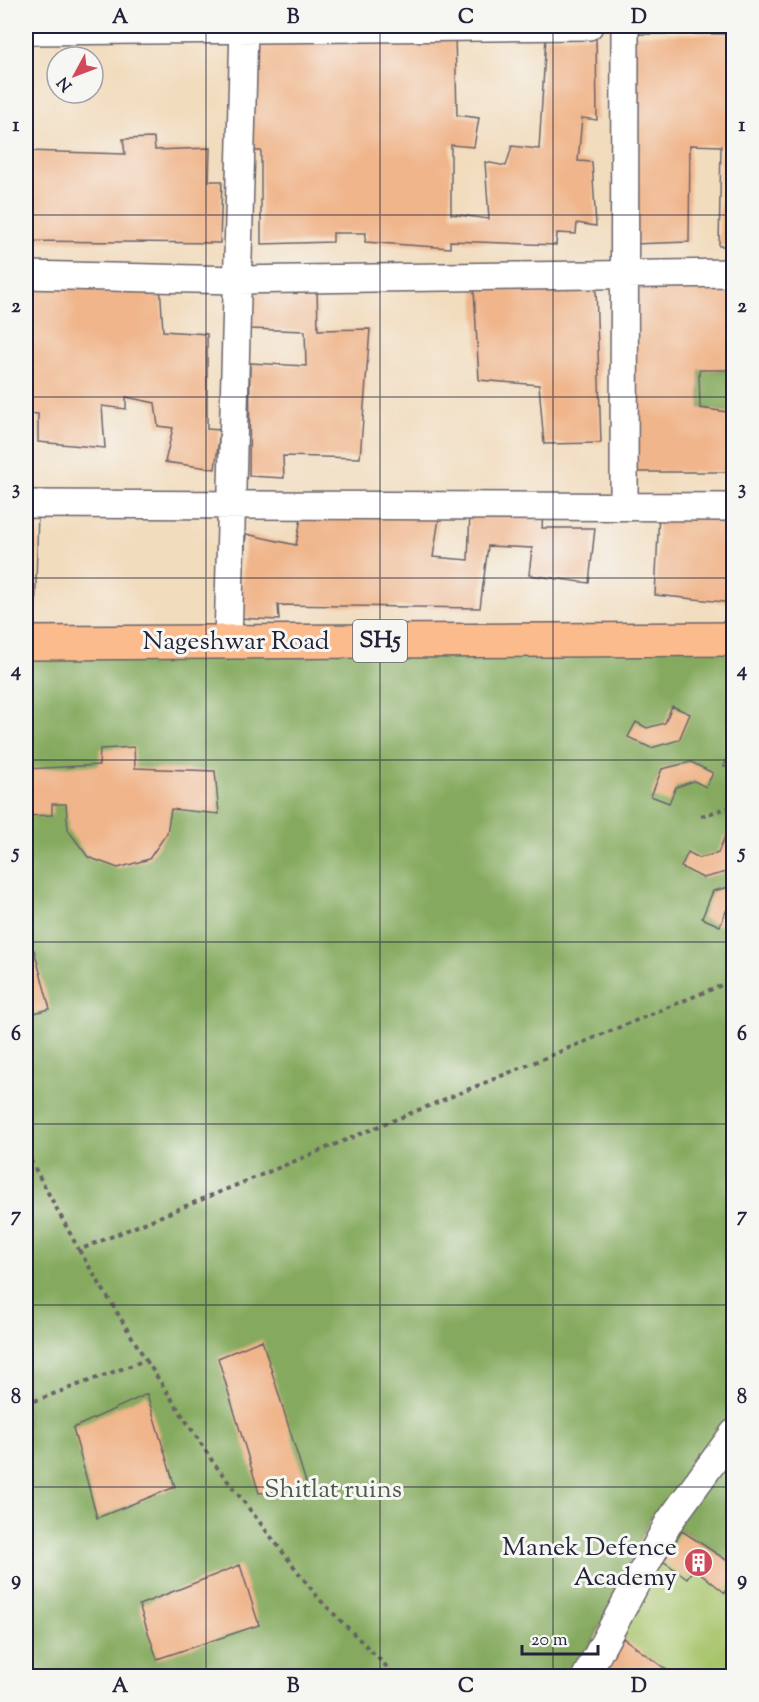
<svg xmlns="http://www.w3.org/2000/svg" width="759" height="1702" font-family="'Sorts Mill Goudy',serif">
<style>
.green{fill:#a7c46b;stroke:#647353;stroke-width:1.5}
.forest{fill:#85aa5f;stroke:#54664d;stroke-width:1.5}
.building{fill:#f0b58b}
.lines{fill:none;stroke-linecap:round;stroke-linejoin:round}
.minor-casing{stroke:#6b6369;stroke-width:30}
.major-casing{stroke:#6b6369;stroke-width:36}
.path{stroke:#6b6369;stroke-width:4;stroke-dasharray:4.5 4.5;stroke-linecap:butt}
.minor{stroke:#fff;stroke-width:27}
.major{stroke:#fbbb8d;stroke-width:33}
.grid{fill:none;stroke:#22223b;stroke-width:1.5;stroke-opacity:0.55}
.labels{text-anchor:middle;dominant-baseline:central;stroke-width:6;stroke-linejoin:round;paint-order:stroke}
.shield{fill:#f6f6f2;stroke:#626272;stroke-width:1.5}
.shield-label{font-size:24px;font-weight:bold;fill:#22223b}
.street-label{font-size:26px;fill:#22223b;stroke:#f6f6f2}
.park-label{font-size:26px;fill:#515b4c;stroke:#f6f6f2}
.poi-label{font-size:26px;fill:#22223b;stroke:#f6f6f2;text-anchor:end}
.neatline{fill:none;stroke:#22223b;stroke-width:2}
.grid-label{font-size:20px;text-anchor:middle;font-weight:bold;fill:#22223b}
</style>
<rect width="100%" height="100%" fill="#f6f6f2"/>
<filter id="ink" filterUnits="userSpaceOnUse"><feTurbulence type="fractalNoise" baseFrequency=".0167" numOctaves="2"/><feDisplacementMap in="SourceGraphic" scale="12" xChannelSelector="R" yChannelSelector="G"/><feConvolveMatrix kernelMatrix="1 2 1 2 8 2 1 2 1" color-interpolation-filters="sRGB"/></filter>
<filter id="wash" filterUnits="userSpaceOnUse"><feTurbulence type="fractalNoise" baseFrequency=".008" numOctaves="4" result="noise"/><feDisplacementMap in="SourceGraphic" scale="24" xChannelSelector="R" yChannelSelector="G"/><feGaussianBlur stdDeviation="1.35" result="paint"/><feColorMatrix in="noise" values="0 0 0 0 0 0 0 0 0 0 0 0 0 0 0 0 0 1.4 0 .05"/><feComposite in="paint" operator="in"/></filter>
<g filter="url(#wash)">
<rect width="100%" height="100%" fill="#f2dcbe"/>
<!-- green -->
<path class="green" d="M733,1434v242h-147z"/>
<!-- forest -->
<path class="forest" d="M699,370h34v43l-33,-5z
M733,639v926l-64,-43 37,-51 -56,48 -73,157h-551v-1033z"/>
<g id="blocks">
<!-- building -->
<path class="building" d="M455,34l2,81 22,3 -5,29 -23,-2v69l38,5 -4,-57 21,4 6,-20 27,3 7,-112 50,-1 1,84 -15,-2 -4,43 14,1 4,64 -19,-3 -1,11 -19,-1 -1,12 -106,-4v7l-85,-6 1,-9h-33v9l-72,2v-93h-12l3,-113z
M630,34h104v212h-15l2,-100 -31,-1 -1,97 -57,2z
M154,138l1,12 55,-2 -1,33h13l-2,62 -194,-2v-90l99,3 -2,-15z
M734,277v93h-35l1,38 34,5v59h-103l2,-189z
M160,283l3,48 44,3v95l13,1 -5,39 -50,-7 8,-34 -15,-2 -3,-23 -29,-6v12l-24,-3 3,42 -67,-6v-28l-12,-1v-125z
M317,288l1,42 52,-1 -10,129 -77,-2 1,22 -35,-2 1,-113 56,3 -1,-35 -56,-2 -2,-40z
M596,288l5,155 -57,1 -5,-59 -60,-5 -5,-91z
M38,510l-3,111 -9,-1v-109z
M543,511l-1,17h53l-6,55 -60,-8 3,-27 -44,-2 -8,62 -202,-3 1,15 -40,-2 7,-84 50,11 6,-32 138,-1 -7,45 35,3 2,-48z
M659,512l75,6v85l-79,-8z
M672,706l18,8 -11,26 -28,8 -23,-11 8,-15 11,6 18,-5z
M733,745h1v25l-10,-4z
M134,747l1,21 80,3 4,43 -48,-5 -4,24 -18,26 -31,9 -30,-11 -20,-27 -2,-26h-14v11l-26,1v-47l73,-4 1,-16z
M691,762l22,11 -7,14 -12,-6 -18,6 -7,16 -18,-7 11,-27z
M725,836l9,5 -3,30 -28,7 -22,-11 7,-15 11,6 19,-5z
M734,886v21l-7,2 -7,17 -18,-8 11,-27z
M34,950l16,59 -24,6v-61z
M262,1340l46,149 -49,4 -41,-135z
M147,1394l28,93 -78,31 -24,-90z
M682,1531l52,34v13l-9,15 -31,-25 -7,10 -24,-17z
M240,1565l19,60 -102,34 -18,-54z
M623,1638l52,38h-57l-13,-9z"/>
</g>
</g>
<g filter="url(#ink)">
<use href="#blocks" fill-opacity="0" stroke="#6b6369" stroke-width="1.5"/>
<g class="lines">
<defs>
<path id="minor" d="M26,31l563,-5
M26,275l211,5 497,-7
M26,504l708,3
M624,506l1,-480
M228,642l16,-616
M586,1676l83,-154 65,-89"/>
<path id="major" d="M26,643l708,-4"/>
</defs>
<!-- minor casing -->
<use href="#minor" class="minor-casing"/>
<!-- major casing -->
<use href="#major" class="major-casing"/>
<!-- path -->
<path class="path" d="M701,816l33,-10
M26,1152l53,98 655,-270
M146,1360l67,102 106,137 77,77
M26,1404l120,-44 -67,-110"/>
<!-- minor -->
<use href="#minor" class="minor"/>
<!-- major -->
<use href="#major" class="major"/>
</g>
</g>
<!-- grid -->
<path class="grid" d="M206,26v1650M380,26v1650M553,26v1650M26,215h708M26,397h708M26,578h708M26,760h708M26,942h708M26,1124h708M26,1305h708M26,1487h708"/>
<!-- icons -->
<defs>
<symbol id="building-disc" viewBox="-11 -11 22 22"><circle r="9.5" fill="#d1495b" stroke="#f6f6f2"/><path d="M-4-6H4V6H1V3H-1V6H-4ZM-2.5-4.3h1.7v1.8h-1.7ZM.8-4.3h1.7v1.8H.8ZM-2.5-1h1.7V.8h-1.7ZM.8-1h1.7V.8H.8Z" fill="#fff"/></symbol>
</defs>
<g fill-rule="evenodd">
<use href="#building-disc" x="682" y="1546" width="33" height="33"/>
</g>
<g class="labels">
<!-- shield labels -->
<rect class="shield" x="353" y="620" width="54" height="42" rx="4.5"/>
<g class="shield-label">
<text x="380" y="641">SH5</text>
</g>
<!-- street labels -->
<g class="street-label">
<text x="236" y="642">Nageshwar Road</text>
</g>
<!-- park labels -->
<g class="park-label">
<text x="333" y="1490">Shitlat ruins</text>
</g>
<!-- poi labels -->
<g class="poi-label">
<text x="677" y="1548">Manek Defence<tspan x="677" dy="30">Academy</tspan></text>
</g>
</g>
<!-- margin -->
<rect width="759" height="1702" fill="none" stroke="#f6f6f2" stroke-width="66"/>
<!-- north arrow -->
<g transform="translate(75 75) rotate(229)"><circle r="28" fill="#f6f6f2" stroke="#a1a1a9" stroke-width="1.5"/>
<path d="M0-4.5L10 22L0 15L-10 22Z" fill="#d1495b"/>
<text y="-9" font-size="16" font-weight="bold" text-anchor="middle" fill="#22223b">N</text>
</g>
<!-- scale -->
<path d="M522 1645v9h76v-9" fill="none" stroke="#22223b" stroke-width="3"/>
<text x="531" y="1645" font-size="18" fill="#22223b" stroke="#f6f6f2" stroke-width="4.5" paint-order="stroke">20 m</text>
<rect x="33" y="33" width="693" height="1636" class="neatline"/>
<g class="grid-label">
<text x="120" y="23">A</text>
<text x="293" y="23">B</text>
<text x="466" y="23">C</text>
<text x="639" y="23">D</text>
<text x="16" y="131">1</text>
<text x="742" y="131">1</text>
<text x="16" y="312">2</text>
<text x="742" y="312">2</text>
<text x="16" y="494">3</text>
<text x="742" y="494">3</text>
<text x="16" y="676">4</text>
<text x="742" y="676">4</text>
<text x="16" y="858">5</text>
<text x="742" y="858">5</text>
<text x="16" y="1040">6</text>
<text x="742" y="1040">6</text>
<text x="16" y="1221">7</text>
<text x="742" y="1221">7</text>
<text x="16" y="1403">8</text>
<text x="742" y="1403">8</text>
<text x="16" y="1585">9</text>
<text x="742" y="1585">9</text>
<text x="120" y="1692">A</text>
<text x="293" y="1692">B</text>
<text x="466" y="1692">C</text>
<text x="639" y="1692">D</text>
</g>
</svg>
